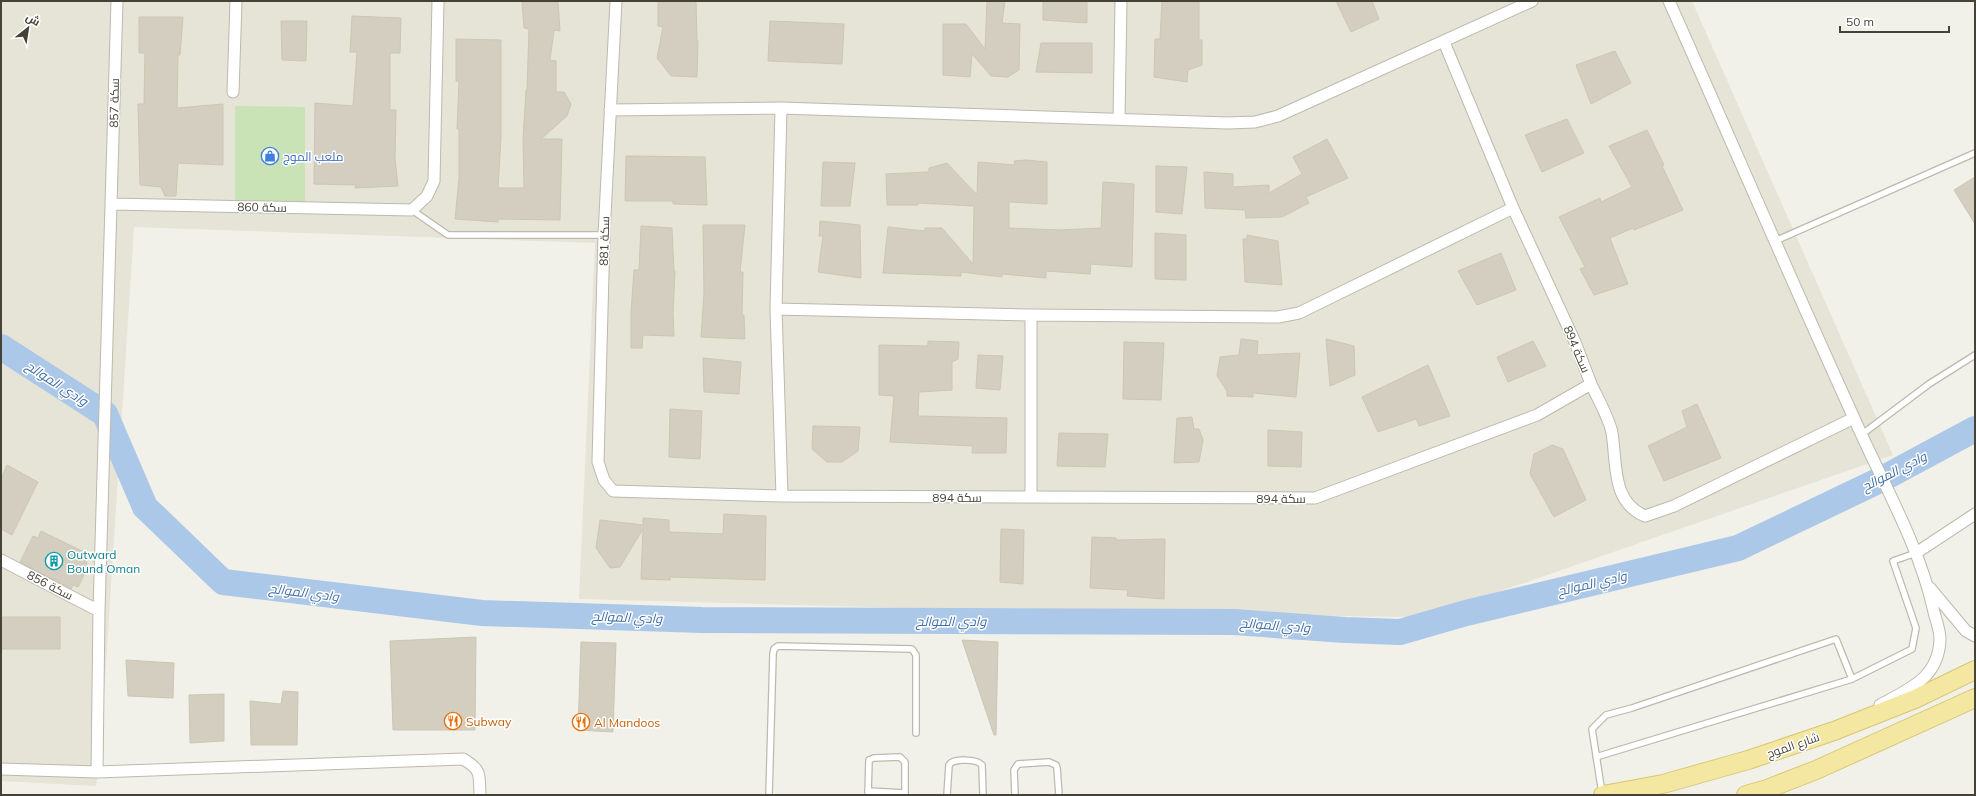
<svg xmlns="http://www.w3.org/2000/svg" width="1976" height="796" font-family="Mulish,Cairo,sans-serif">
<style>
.residential{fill:#e6e3d7}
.green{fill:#c9e2b6}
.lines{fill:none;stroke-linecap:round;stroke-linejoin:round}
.river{stroke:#acc8e8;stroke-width:26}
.building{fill:#d3cebf;stroke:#cdc6b3}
.lane-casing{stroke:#bdb9ac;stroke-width:8}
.street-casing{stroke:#bdb9ac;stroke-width:13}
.primary-casing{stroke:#d7c673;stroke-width:20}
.lane{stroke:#fff;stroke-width:5.5}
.street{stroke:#fff;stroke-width:11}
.primary{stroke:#f3e7a1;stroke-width:18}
.labels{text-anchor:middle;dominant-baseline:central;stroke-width:3;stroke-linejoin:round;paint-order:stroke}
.street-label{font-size:12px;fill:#454238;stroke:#fff}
.shop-label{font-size:12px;fill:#366cbe;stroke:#fff;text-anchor:start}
.culture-label{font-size:12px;fill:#0d838f;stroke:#fff;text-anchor:start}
.food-label{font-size:12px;fill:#c56008;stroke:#fff;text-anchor:start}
.water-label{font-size:13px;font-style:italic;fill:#3d6ca6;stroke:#fff}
</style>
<rect width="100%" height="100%" fill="#f2f1e9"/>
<!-- residential -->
<path class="residential" d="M1,1h1691l201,454 -398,138 -86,24 -395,-6 -435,-12 16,-356 -461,-16 -33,515 -5,44 -95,-5z"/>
<!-- green -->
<path class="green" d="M235,106l70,1v103h-70z"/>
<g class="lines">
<!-- river -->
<path class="river" d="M1,347l104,67 40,93 78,75 259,31 220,7 532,2 111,8 55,2 66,-19 272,-65 144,-69 93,-50"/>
</g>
<!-- building -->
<path class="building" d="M658,1h38l1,40h1l-1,36 -26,-1 -14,-18 6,-31 -5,-1z
M987,1h18l-3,22 18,1 -1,46 -11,7 -17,-1 -19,-22 -2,23 -27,-2v-51h23l19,25z
M1043,1h44v22l-44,-3z
M1162,1l37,1v38h3v25l-14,5 -1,12 -33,-5 1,-38h5z
M1336,1h36l7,18 -28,13z
M522,2h36l2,29 -6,-1 -4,30 6,1v31h8l7,12 -4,12 -26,23h21l-2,81 -62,-1v3l-43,-3 4,-40v-50h-2l2,-48h-3v-42l45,1v97l-3,51h26l-1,-49 3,-49h1l2,-61 -5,-1z
M352,16l49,2 -1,35h-10v57h6l-1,48 3,28 -43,2 1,-3 -42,-1 1,-81 38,3 4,-54h-7z
M139,17h44l-3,38h-2l-1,53 46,-4v61l-45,-2 -2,33h-11l-4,-9 -21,-2 -2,-81h6l1,-51h-6z
M281,21h26l-1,40 -24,-1z
M770,21l74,3 -2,40 -74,-3z
M1041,43h51v30l-56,-1z
M1615,51l16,32 -40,21 -15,-39z
M1567,119l17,34 -42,19 -17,-37z
M1647,130l17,35 -2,1 21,44 -49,20 -1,-2 -23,10 18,46 -34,11 -14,-26 5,-2 -26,-50 41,-19 1,4 31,-15 -23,-41z
M1327,139l21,39 -42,19 3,6 -27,14 -36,1 -1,-8 -40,-2 -1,-36 29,2v13l36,-2v8l33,-19 -9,-17z
M626,156l79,1 2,48 -34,-1v-3h-48z
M1026,160l21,2v42l-38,-2v26l51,2 41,-2 2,-46 31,2 -2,83 -41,-3 -1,10 -44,-3v7l-44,-4v3l-41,-5v4l-78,-3 5,-46 37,4v-3h17l31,36 1,-58 -56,-3v2h-31l-1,-31 43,-2v-4l18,-5 30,32 1,-33 37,3 -1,-4z
M823,162l32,1 -5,43h-29z
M1156,166l31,1 -5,47 -26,-2z
M1975,177v47l-21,-34z
M820,221l40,4 1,53 -43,-6 5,-36h-4z
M703,225h42l-5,47h3l-1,43h2l1,24 -44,-2 3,-44z
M641,226l31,2 2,43h1l-2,42 1,23 -31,-1 -1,13h-11v-35l3,-43h5z
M1155,233l31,2v45l-31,-1z
M1247,235l31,6 4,44 -37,-3 -2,-43h4z
M1501,253l15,37 -39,15 -19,-34z
M1241,339l17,2 -1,14 43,-2 -4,44 -43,-4v4l-26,-1v-5l-10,-15 3,-19 19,-2z
M1326,339l28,7 1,29 -25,11z
M928,341l31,1 -1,17 -6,3v28l-33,2 -1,24 89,2 -1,35h-34l1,-7 -83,-4 4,-46 -15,-1v-50l49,1z
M1533,341l13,25 -38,16 -11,-25z
M1124,342l40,1 -3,57 -38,-1z
M978,355l25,1 -3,34 -24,-2z
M703,358l38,4 -2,32 -35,-2z
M1428,365l22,51 -31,10 -3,-7 -38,13 -16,-35z
M1697,404l24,54 -57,23 -16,-35 39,-19 -5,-16z
M670,409l32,2 -2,48 -31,-2z
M1192,417l2,12h5l4,11 -4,22 -25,1 3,-45z
M813,426l47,1 -2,24 -16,11h-15l-15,-13z
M1268,430l34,2 -1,35 -33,-1z
M1059,433l49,1 -3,33 -48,-1z
M1552,445l11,4 23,51 -32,17 -24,-43 4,-20z
M7,465l31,17 -26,53 -11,-6v-50z
M724,514l42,2 -1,64 -95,-3v3l-29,-1 2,-50 -23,38 -10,1 -14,-20 4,-28 43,5v-7l26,2v12l54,2z
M1001,529l23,1 -1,54 -23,-2z
M41,531l45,22 -2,6 3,4 -3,7 2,1 -8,16 -5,-2 -2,4 -51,-27 13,-26 5,2z
M1092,537l24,1v2l49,-1 -1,60 -37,-3 1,-6 -38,-2z
M1,617h59v32h-59z
M476,637l-1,93h-82l-3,-89z
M962,640l36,2 -2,93h-2z
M581,642l35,1 -3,89 -35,-2z
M126,660l48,3 -1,35 -45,-2z
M283,691l15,1 -1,53h-46l-1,-44 31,3z
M224,694v47l-34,2 -1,-48z"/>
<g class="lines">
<defs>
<path id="lane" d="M412,210l36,25h156
M1775,241l200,-88
M1861,435l68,-51 46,-29
M1596,757l256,-78 60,-30 4,-21 -23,-67 23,-8
M868,791l37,2
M1602,793l-10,-64 14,-14 26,-7 204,-69 16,40
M769,795l4,-141 1,-5 4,-3 134,3 4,6v78
M868,795l1,-35 5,-2 26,-1 5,5v33
M947,795l2,-30c4,-7 28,-6 33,0l1,30
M1015,795l-1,-25 4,-6 31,-2 7,3 1,3 2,27"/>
<path id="street" d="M616,1l-12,234 -6,227 6,18 9,11 169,5 533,2 222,-83 54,-31 -16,-42 -62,-134 -69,-166
M1669,1c62,139 122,279 185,417 27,62 64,124 79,190 2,10 7,21 7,31 -1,39 -31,50 -60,66
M233,92l3,-91
M781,108l-5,201 6,187
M610,110l171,-2 447,15 27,-1 23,-6 254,-115
M1119,119l2,-118
M112,204l300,6 15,-14 7,-15 4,-180
M776,309l255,6 247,2 21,-4 214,-105
M1591,384c6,13 19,36 21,49 5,30 -1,69 33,83l29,-10 180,-88
M1031,497v-182
M1916,553l59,-39
M1,560l98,51
M1930,588l36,43 9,5
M1,769l96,3 366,-13c19,11 16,15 17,36
M97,772l2,-161 18,-610"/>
<path id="primary" d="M1603,795l60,-11 85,-24 86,-29 81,-32 60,-29
M1746,795l21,-6 49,-19 159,-72"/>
</defs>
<!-- lane casing -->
<use href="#lane" class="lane-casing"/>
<!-- street casing -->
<use href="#street" class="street-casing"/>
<!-- primary casing -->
<use href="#primary" class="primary-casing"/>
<!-- lane -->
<use href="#lane" class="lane"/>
<!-- street -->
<use href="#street" class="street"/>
<!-- primary -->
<use href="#primary" class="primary"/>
</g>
<!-- icons -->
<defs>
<symbol id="shop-ring" viewBox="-11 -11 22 22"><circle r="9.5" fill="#fff" stroke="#3f7fe0" stroke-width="1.5"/><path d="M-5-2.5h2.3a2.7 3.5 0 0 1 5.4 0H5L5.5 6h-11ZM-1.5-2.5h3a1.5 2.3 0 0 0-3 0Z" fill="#3f7fe0"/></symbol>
<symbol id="building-ring" viewBox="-11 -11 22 22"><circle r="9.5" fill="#fff" stroke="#0f9aa8" stroke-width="1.5"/><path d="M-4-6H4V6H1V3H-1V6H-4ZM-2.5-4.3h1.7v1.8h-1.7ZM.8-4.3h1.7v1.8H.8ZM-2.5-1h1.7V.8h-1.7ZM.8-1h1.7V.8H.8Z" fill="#0f9aa8"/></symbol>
<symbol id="restaurant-ring" viewBox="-11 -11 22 22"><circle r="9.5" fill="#fff" stroke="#e8710a" stroke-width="1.5"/><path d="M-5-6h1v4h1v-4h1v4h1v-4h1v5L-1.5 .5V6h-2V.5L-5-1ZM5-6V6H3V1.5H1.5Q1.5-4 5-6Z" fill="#e8710a"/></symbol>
</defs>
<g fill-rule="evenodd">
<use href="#shop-ring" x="260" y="146" width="20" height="20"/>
<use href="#building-ring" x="44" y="551" width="20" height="20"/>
<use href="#restaurant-ring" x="443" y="711" width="20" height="20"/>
<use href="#restaurant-ring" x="571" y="712" width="20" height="20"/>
</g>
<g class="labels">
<!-- street labels -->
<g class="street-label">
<text transform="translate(114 103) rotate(-89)">سكة 857</text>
<text transform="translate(262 207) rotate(1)">سكة 860</text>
<text transform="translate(604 241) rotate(-88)">سكة 881</text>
<text transform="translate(1577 349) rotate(67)">سكة 894</text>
<text x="957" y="497">سكة 894</text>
<text x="1281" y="498">سكة 894</text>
<text transform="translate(50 585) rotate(27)">سكة 856</text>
<text transform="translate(1793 745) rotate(-19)">شارع الموج</text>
</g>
<!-- shop labels -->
<g class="shop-label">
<text x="283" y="156">ملعب الموج</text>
</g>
<!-- culture labels -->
<g class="culture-label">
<text x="67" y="554">Outward<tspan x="67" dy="14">Bound Oman</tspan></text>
</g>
<!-- food labels -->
<g class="food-label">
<text x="466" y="721">Subway</text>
<text x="594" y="722">Al Mandoos</text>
</g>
<!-- water labels -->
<g class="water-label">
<text transform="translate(57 383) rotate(33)">وادي الموالح</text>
<text transform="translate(1894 471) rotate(-27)">وادي الموالح</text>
<text transform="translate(1592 583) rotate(-13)">وادي الموالح</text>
<text transform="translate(304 592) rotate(7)">وادي الموالح</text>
<text transform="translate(627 617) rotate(2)">وادي الموالح</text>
<text x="951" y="621">وادي الموالح</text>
<text transform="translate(1275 625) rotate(4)">وادي الموالح</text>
</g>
</g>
<!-- border -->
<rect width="1976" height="796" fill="none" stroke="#454238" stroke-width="4"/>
<!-- north arrow -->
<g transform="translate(28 28) rotate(30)" stroke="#ffffff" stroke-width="3" paint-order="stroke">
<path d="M0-3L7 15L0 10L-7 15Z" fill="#454238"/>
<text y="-6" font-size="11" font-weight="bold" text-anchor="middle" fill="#454238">ش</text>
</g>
<!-- scale -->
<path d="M1840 26v6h109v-6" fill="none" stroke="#454238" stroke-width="2"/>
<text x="1846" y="26" font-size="12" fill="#454238" stroke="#ffffff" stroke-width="3" paint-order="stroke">50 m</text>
</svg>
